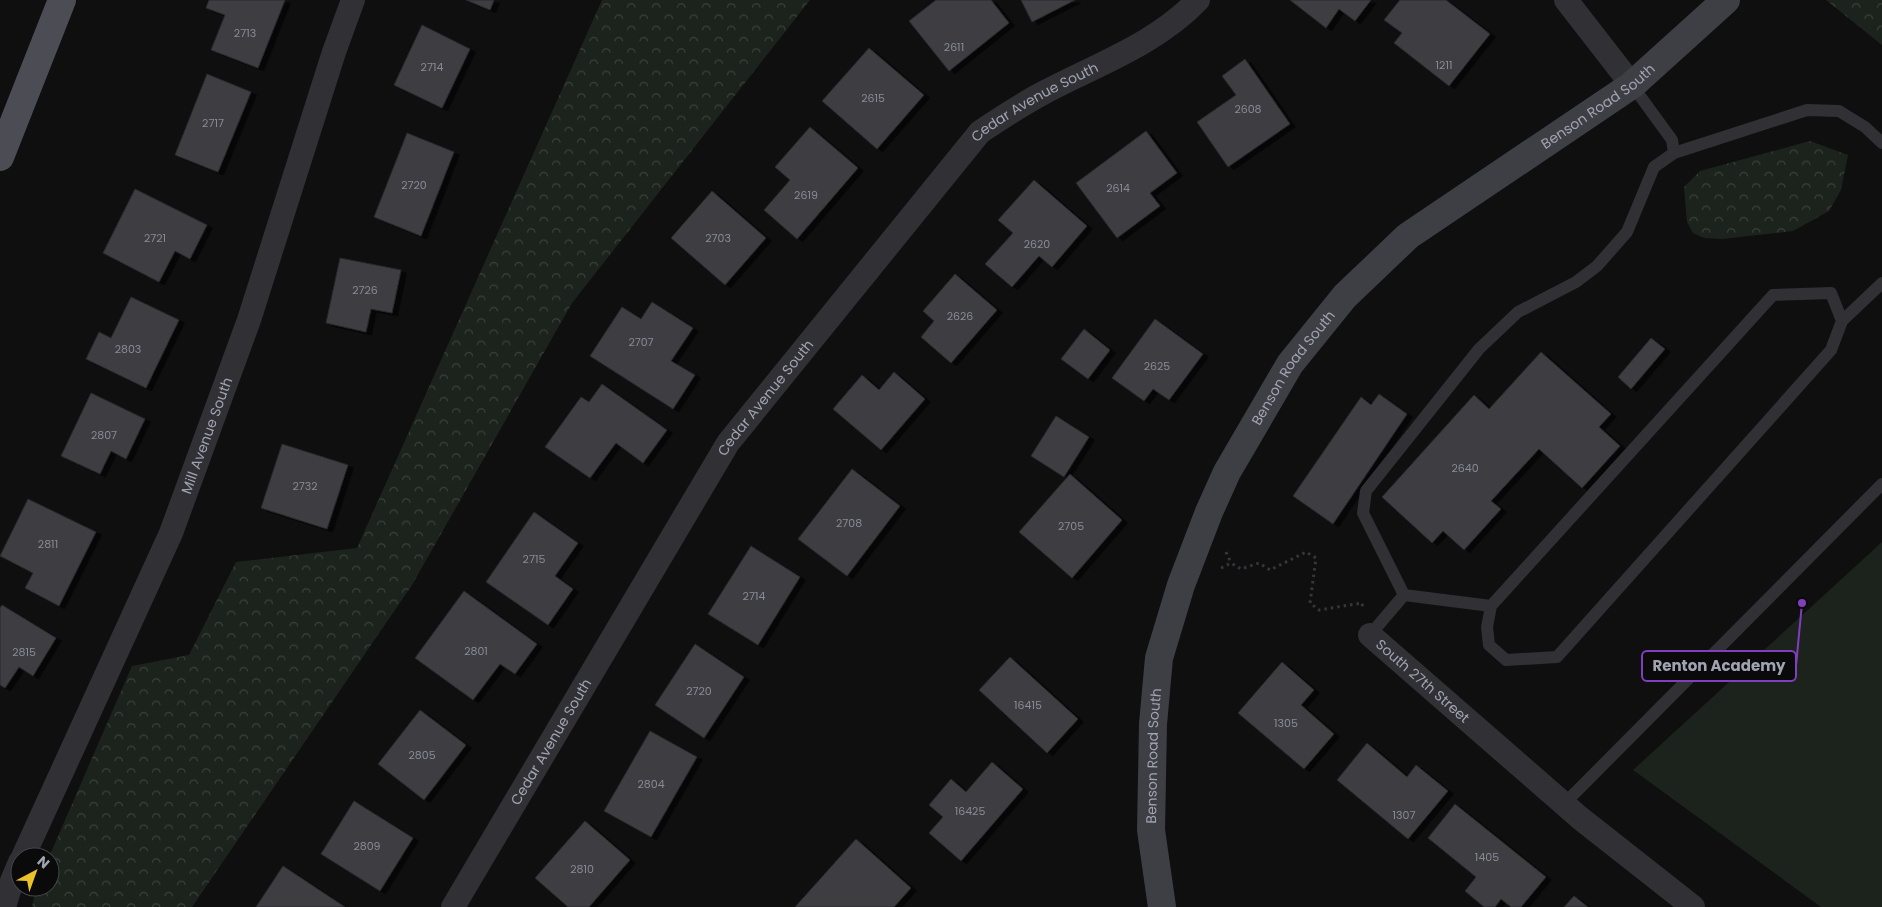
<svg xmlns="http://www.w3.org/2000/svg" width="1882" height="907" font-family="Poppins,sans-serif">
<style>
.grass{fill:#1c231d}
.forest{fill:url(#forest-crowns)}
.building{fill:#3e3e43;stroke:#29292c;filter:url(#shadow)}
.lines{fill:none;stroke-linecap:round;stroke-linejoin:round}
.path{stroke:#36373c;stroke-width:3;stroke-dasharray:2.5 4;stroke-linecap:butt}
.lane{stroke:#303035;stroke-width:12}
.street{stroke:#303035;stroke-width:24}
.secondary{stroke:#3e3f45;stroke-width:28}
.primary{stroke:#4c4d54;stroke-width:28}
.labels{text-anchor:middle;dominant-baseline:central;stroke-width:4;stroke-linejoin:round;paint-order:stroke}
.number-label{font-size:11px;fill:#888a96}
.street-label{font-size:14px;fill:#a0a3b1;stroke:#0a0a0b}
.leader{fill:none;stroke:#813ebd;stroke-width:2}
.callout-dot{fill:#813ebd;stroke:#0a0a0b;stroke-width:2}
.callout{fill:#0a0a0b;stroke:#813ebd;stroke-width:2}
.callout-label{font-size:15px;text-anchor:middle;font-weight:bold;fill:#a0a3b1}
</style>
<defs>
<pattern id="forest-crowns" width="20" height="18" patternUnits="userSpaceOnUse" patternTransform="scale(1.25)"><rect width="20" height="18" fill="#1c231d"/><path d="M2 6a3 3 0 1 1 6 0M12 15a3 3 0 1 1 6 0" fill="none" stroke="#3a403b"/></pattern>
<filter id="shadow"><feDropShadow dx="5.5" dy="3" stdDeviation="0" flood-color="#0009"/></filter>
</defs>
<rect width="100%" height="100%" fill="#0f0f10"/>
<!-- grass -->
<path class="grass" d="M1882,542v365h-61l-188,-137z"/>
<!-- forest -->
<path class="forest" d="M602,0h208l-238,303 -160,282 -220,322h-160l4,-20h14l-1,-30 83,-191 57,-11 47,-93 121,-14z
M1826,0h56v45z
M1810,141l38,14 -7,35 -12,21 -36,20 -71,8 -18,-1 -11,-5 -6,-11 -3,-35 16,-16z"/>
<!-- building -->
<path class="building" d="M209,0h76l-27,68 -47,-18 14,-35 -19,-7z
M466,0h28l-4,10z
M936,0h55l18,23 -60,48 -40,-50z
M1021,0h54l-43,22z
M1290,0h81l-16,21 -16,-12 -13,19z
M1400,0h46l44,34 -41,52 -55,-43 8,-10 -18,-13z
M422,25l48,24 -28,59 -48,-23z
M869,48l55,47 -47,54 -55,-48z
M1245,59l45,65 -62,43 -31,-45 39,-27 -14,-19z
M207,74l44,18 -33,80 -43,-17z
M810,127l48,41 -61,71 -33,-29 26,-30 -15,-13z
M1146,131l31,42 -27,20 10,13 -43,32 -41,-55z
M407,133l47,19 -33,84 -47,-19z
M1034,180l53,46 -35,41 -13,-11 -27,31 -27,-23 28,-31 -15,-13z
M135,189l72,36 -17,34 -15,-8 -16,31 -56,-29z
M712,191l54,47 -41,47 -54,-47z
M340,258l61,12 -9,43 -21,-4 -5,23 -40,-9z
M955,274l42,36 -46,53 -30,-26 13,-16 -11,-10z
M131,297l48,23 -33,68 -60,-29 13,-27 12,6z
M652,302l41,26 -22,33 24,14 -22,34 -83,-53 32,-49 19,12z
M1155,319l48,35 -34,46 -16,-11 -9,12 -32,-23z
M1084,329l26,21 -22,29 -27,-20z
M1651,338l14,11 -34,40 -13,-12z
M1541,352l70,62 -12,13 21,19 -38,42 -43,-39 -48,52 10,8 -37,41 -21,-19 -11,12 -50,-46 92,-102 15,14z
M894,372l31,27 -44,51 -48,-41 29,-34 17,15z
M602,384l65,46 -24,33 -27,-20 -26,35 -45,-31 36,-50 8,5z
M91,393l54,26 -19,40 -15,-8 -11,23 -39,-18z
M1379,394l28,20 -74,110 -40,-28 68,-99 10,8z
M1056,416l33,21 -25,40 -33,-21z
M282,444l66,21 -21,64 -66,-21z
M852,469l48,37 -53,70 -49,-37z
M1070,474l52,46 -50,58 -53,-46z
M28,499l68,33 -37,74 -34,-18 8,-15 -33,-17z
M534,512l44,31 -23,33 18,13 -25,36 -62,-43z
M751,546l49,31 -42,68 -50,-31z
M464,591l73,53 -22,30 -15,-10 -27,36 -58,-42z
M2,605l54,33 -23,38 -14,-9 -14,21 -5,-3v-77z
M695,644l49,33 -40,61 -49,-33z
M1010,657l68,62 -31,34 -68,-63z
M1282,662l32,28 -13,15 33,29 -30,35 -66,-56z
M420,710l46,35 -42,55 -46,-36z
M650,731l47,26 -46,80 -47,-26z
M1367,743l40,34 9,-12 32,26 -40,48 -71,-59z
M992,762l31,27 -62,72 -32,-28 14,-16 -14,-12 22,-26 15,13z
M354,801l59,37 -33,53 -59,-37z
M1455,804l91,73 -25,30h-10l-10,-8 -6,8h-11l-19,-16 11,-14 -48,-39z
M585,821l45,39 -41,47h-21l-33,-29z
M856,839l55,49 -17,19h-99z
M283,866l62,41h-89z
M1574,896l14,11h-24z"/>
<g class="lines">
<!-- path -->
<path class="path" d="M1226,552l5,11
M1221,568l10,-5 10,6 18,-6 11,7 36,-18 10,6 -6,45 9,7 43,-7 1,6"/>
<!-- lane -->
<path class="lane" d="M1632,85l40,55 2,13
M1831,293l11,28 -11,29 -274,307 -51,3 -17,-15 -2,-18 4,-21 282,-311z
M1842,321l40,-38
M1404,595l-41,-82 3,-22 113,-142 39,-37 58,-30 21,-16 30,-34 27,-65 20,-14 133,-43 32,1 26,16 17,16
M1404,595l87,11
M1370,635l34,-40
M1564,804l318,-320"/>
<!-- street -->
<g class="street">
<path d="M1566,0l66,85"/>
<path id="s1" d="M1370,635l210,183 113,89"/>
<path id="s2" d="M23,857l148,-324 78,-213 85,-268 19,-52"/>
<path d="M4,907l8,-26 8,-19"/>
<path id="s3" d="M453,907l275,-464 252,-311c21,-14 42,-28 65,-40 53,-28 111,-48 153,-92"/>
</g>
<!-- secondary -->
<path class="secondary" id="s4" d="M1162,907l-11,-77 2,-106 6,-66 22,-73 28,-73 18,-40 63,-108 55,-68 63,-60 224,-151 94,-85"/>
<!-- primary -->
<path class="primary" d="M0,157l62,-157"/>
</g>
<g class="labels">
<!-- number labels -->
<g class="number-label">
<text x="245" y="33">2713</text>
<text x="954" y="47">2611</text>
<text x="1444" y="65">1211</text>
<text x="432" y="67">2714</text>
<text x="873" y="98">2615</text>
<text x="1248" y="109">2608</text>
<text x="213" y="123">2717</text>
<text x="414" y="185">2720</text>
<text x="1118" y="188">2614</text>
<text x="806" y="195">2619</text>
<text x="155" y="238">2721</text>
<text x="718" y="238">2703</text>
<text x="1037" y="244">2620</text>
<text x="365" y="290">2726</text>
<text x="960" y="316">2626</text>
<text x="641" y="342">2707</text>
<text x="128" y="349">2803</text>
<text x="1157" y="366">2625</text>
<text x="104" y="435">2807</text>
<text x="1465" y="468">2640</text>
<text x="305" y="486">2732</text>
<text x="849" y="523">2708</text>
<text x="1071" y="526">2705</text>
<text x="48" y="544">2811</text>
<text x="534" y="559">2715</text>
<text x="754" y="596">2714</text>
<text x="476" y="651">2801</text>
<text x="24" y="652">2815</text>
<text x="699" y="691">2720</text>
<text x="1028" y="705">16415</text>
<text x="1286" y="723">1305</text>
<text x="422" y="755">2805</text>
<text x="651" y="784">2804</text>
<text x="970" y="811">16425</text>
<text x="1404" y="815">1307</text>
<text x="367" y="846">2809</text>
<text x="1487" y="857">1405</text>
<text x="582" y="869">2810</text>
</g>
<!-- street labels -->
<g class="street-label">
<text stroke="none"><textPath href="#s3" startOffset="1002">Cedar Avenue South</textPath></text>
<text stroke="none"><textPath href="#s4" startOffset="978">Benson Road South</textPath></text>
<text stroke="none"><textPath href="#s4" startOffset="572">Benson Road South</textPath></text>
<text stroke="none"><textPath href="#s3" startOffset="598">Cedar Avenue South</textPath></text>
<text stroke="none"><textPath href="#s2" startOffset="460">Mill Avenue South</textPath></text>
<text stroke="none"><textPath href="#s1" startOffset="70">South 27th Street</textPath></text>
<text stroke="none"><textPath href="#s3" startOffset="192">Cedar Avenue South</textPath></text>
<text stroke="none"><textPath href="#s4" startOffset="152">Benson Road South</textPath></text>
</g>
</g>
<!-- callouts -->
<path class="leader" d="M1802 603L1796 666"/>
<circle class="callout-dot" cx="1802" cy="603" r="5"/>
<rect class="callout" x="1642" y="651" width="154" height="30" rx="5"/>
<g class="callout-label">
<text x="1719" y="671">Renton Academy</text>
</g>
<!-- north arrow -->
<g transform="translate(35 872) rotate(41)"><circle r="24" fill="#0a0a0b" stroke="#46474d"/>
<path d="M0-4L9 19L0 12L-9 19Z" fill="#ecc22b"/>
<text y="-8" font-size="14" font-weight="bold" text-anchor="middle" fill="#a0a3b1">N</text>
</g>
</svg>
